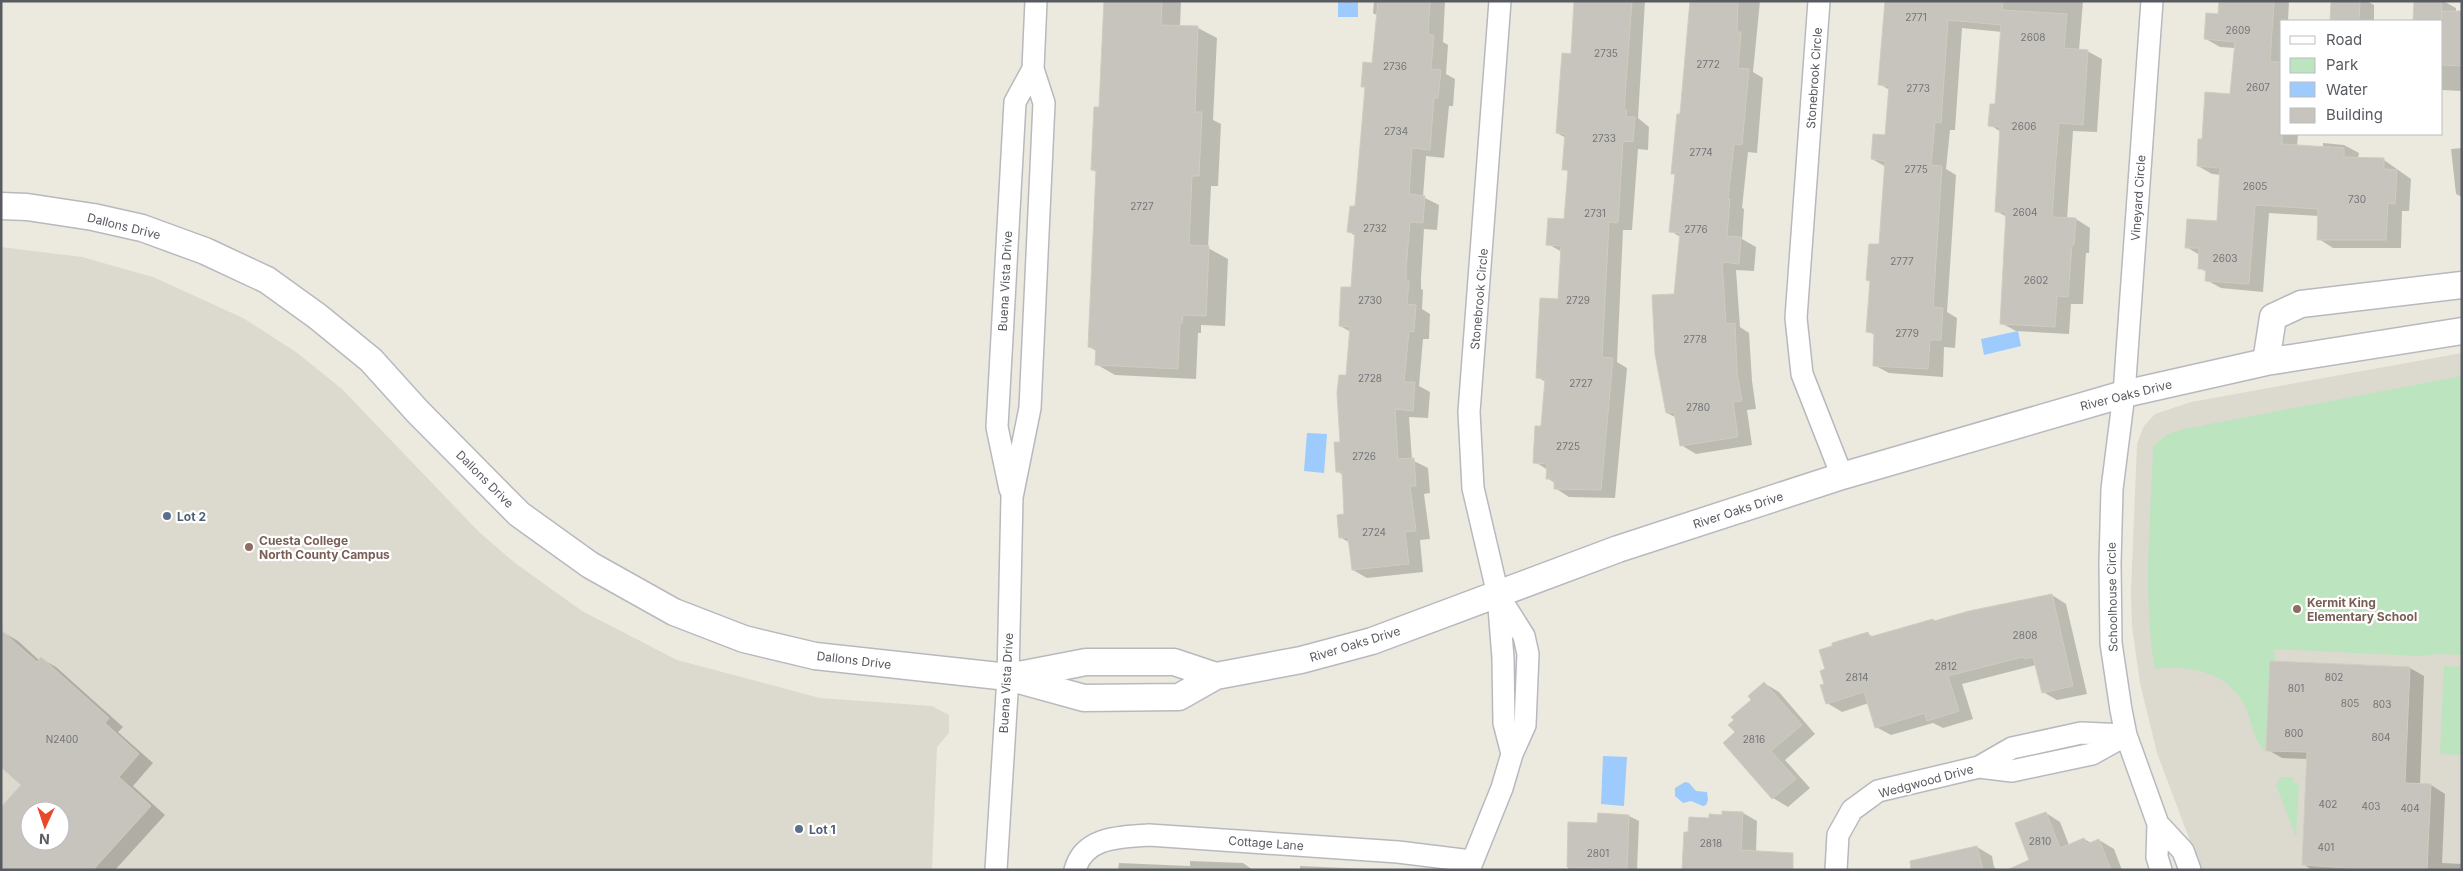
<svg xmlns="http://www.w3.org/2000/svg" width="2463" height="871" font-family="Inter,sans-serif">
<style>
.education{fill:#dcd9ce;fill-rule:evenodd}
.green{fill:#bbe4bf}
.water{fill:#9dcbfe}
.shadow{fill:#0003;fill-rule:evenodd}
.building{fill:#c6c4bd;stroke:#d0ccbe;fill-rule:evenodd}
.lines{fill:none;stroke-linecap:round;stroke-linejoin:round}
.minor-casing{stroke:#b8b9bf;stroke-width:24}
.tertiary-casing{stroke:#b8b9bf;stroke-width:29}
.minor{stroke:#fff;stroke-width:21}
.tertiary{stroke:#fff;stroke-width:26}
.service-dot{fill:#5c6f8a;stroke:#fff;stroke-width:2}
.education-dot{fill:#8d6e63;stroke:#fff;stroke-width:2}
.labels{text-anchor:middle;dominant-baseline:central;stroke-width:4.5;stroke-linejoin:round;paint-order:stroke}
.number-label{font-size:10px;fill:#747578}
.street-label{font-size:12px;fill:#585b61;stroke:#fff}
.service-label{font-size:12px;font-weight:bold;fill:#4e5e75;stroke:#fff;text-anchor:start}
.education-label{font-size:12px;font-weight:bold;fill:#785e54;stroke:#fff;text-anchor:start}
</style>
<rect width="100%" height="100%" fill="#eceadf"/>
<!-- education -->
<path class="education" d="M1,247l81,10 71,20 90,41 53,34 46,37 137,143 36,31 67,48 95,49 143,38 112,8 17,9v18l-12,14 -5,123h-931zM30,811h30v30h-30z
M2462,353v517h-261l-44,-117 -17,-70 -8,-57 -1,-34 6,-148 7,-18 11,-12 36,-12z"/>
<!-- green -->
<path class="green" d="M2462,376v279l-22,-1 -21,2 -145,-7 1,12h-5l-4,90c-13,-10 -14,-30 -21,-45 -16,-34 -56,-42 -90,-37 -13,-75 -4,-148 -2,-223l15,-12 16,-5z
M2444,666l18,1v88l-22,-1z
M2281,777h13v6h5l-3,54 -20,-52z"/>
<!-- water -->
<path class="water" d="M1338,1h20v16h-20z
M2018,331l3,15 -37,9 -3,-16z
M1307,433l20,1 -3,39 -20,-2z
M1603,756l24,1 -3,49 -23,-2z
M1685,782l4,1 7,8 11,1 1,8 -2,5 -3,1 -12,-5 -8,2 -8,-7v-8z"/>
<!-- shadow -->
<path class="shadow" d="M1106,1h75l-1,26 18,1 19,10 -4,82 8,4 -3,62h-7l-3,62 20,11 -3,67 -24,-1v8h-3l-2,46 -81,-4 -19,-11 1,-13 -8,-4 8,-175 -5,-2 8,-62z
M1374,1h71l-2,41 5,3 -2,29 9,5 -2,27h-4l-5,52 -18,-2 -3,41 16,8 -2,25 -13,-1 -3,49v11l2,1 -1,19 8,5 -1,25h-6l-4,47 11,6 -2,26 -19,-1 3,43 16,8 2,25 -6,1 6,45 -10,1 3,32 -56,6 -14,-8 -3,-27 -10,-6 5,-22 -2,-40 -6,-4 5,-28 9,-111 -11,-6 12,-37 4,-53 -7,-4 7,-25 10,-119 -4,-2 11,-22 5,-48 -5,-3z
M1576,1h69l-7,117 11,9 -1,23 -10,-1 -6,81h-9l-6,132 10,6 -12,130 -46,-1 -14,-9v-5l-8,-5 1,-8 -13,-8 8,-34 3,-46 -9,-5 22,-77 3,-48 -14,-8 17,-24 4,-48 -5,-3 2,-31 -9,-5 15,-78z
M1691,1h69l-7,71 10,6 -6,75 -9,-1 -6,56 2,1 -2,30 14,8 -2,24 -18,-1 4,57 9,6 3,48 4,28 -9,1 5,35 -56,9 -15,-9 -4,-27 -10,-5 13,-176 -9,-6 5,-56 -3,-2 8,-58z
M1903,1h180l-4,49 8,1 15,8 -5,73 -24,-1 -6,88h9l14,9 -1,25h-3l-3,51h-12l-2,30 -53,-3 -15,-8 6,-106 -11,-6 5,-79 -11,-7 6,-20 6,-73 -40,-4 -7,102h-5l-4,39 10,6 -9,137 10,6 -2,30 -11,-1 -1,30 -54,-4 -15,-8 2,-29 -8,-5 3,-49 -4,-2 13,-34 6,-79 -14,-8 14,-23 4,-46 -11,-6z
M2221,1h68l-1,20h-6v113h16l-1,12 26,2v-5l21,2 15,8 -1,6 26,1 27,19 -2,32h-7l-1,37h-68l-14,-9v-23l-50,-3 -6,79 -42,-4 -15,-8 1,-8 -8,-4 1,-13 -14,-8 32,-25 3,-47 -9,-1 -14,-8 5,-26 28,-45 4,-47 -15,-1 -14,-8 14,-24z
M2332,1h35l7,4v15l36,1h-79z
M2415,1h28l13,7v4l6,1v78l-20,-1v-69h-28z
M2462,148v49l-6,-3 -5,-45z
M2052,595l14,9 21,90 -30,6 -14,-8 -7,-27 -74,19 11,35 -30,9 -10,-5 -42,12 -15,-8 -7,-24 -27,9 -15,-9 -1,-33 42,-36 6,3z
M4,633l14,8 22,20 2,-2 14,8 67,60 -5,5 35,31 -20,23 32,29 -50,55h-114l22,-85zM30,811h30v30h-30z
M2410,668l14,8 -4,109h11l14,9 -3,69 20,1v6h-150l-9,-6 5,-105 -26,-1 -14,-8z
M1764,683l15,9 36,42 -30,26 25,28 -22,19 -15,-9 -48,-55 11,-11z
M1743,813l14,8 -1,32 37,17 -104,-37 21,-13z
M2046,813l14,9 9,23 15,-6 7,4 8,-3 15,9 8,21h-88z
M1629,816l10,5 -2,49h-69l2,-47 28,2z
M1977,847l15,9 2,11 3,3h-69z
M1190,861l53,2 10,7h-135l1,-7 71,3z
M1300,866l67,3 2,1h-69z"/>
<!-- building -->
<path class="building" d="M1104,1h58l-1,24 37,1 -3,86h7l-3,64h-7l-3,69 20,1 -3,70 -23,-1 -1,8h-2l-2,46 -83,-4 1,-17 -8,-1 8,-177h-5l3,-63h5z
M1378,1h52l-2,34h6l-3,34 10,1 -3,28h-4l-4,52 -18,-2 -3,46 16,2 -2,27 -13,-1 -4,47v12h3l-2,23 9,1 -2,27 -5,-1 -5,51h11l-2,29 -18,-2 3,50 16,-1 2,28h-6l6,45 -11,1 4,32 -57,6 -4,-33 -9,1 -2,-23 7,-1 -2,-42h-6l-2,-30h6l-3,-49 2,-18h7l4,-48 -11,-1 2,-39h10l4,-54 -8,-1 3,-26h5l10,-119h-4l2,-25 9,1z
M1574,1h58l-8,109h3l-1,7h9l-2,25 -10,-1 -5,82 -9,-1 -7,135 11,1 -12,132 -47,-1v-10h-8l1,-15 -14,-1 2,-37h6l4,-47 -9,-1 4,-80 18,1 3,-53 -15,-1 2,-27 16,1 4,-49h-6l3,-36 -9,-1 6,-80 9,1z
M1690,1h48l-1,31h4l-3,36 11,1 -7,76 -8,-1 -6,55h2l-3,37 14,1 -2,27 -17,-2 4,62 9,-1 2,49 5,29 -9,1 5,35 -58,9 -6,-34 -8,1 -11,-59 -3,-59 22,-1 6,-61 -11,-1 6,-58h-4l6,-60h3z
M1885,1h118l-1,9 65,4 -3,34 24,2 -5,75 -24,-2 -3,36 -4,58 24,1 -2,27h-2l-4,52 -11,-1 -2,31 -55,-3 6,-112h-11l5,-85 -12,-1 2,-22h5l6,-79 -53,-5 -7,103 -6,-1 -4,43 11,1 -9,141 10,1 -2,32h-11l-2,29 -55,-3 1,-33 -8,-1 4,-51 -4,-1 3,-36h10l6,-83 -14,-2 2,-25 12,1 4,-49 -11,-1z
M2219,1h55l-4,61h12v82l62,4v9l40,1v11l13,1 -2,34 -7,-1 -2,37h-69l1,-31 -63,-4 -6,79 -44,-3 1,-12h-8l1,-21h-14l2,-29 30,2 3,-53 -23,-2 1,-27h4l3,-47 25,2 5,-52 -31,-3 2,-26 12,1z
M2331,1h29l-1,20h-29z
M2414,1h28l-1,20h-28z
M2442,11h20v55l-20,-1z
M2052,594l21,92 -31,7 -9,-36 -9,2 -1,-2 -75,19 11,35 -32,10 -2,-8 -50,15 -11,-36 -38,12 -6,-19 4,-1 -4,-13 5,-2 -6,-19 13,-4v-3l36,-11 2,5 63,-18 1,2 35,-10z
M1,630l36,32 4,-5 68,61 -4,5 34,31 -20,23 32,29 -58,64h-92v-63l20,-22 -20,-18zM30,811h30v30h-30z
M2270,661l140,6 -5,116 26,1 -4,86h-49l-76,-5 5,-113 -41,-1z
M1764,682l38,43 -31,26 25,28 -24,20 -49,-56 12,-11 -7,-7 6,-5 -3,-3 20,-17 -3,-4z
M1722,811l21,1 -2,38 52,3v17h-111l2,-38h4l1,-15 20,1v-4l13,1z
M2046,812l14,36 24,-10 3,6 12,-5 12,31h-104l22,-10 -14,-37z
M1598,813l31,2 -2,54 -60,-2 1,-45 29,1z
M1977,846l6,24h-72l-1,-9z"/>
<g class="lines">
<defs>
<path id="minor" d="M1819,1l-23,317 6,56 40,102
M2152,1l-28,393 -12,95 -2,74 1,80 10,67 5,25 32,89 -1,33 4,13
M1010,489l-13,-62 18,-325 18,-33
M1498,595l26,41 4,18 -3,71 -13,29 -8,-31 -1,-65 -5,-63 -25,-107 -4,-76 31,-411
M2081,733l45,2 -34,19 -80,17 -33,-4 33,-19z
M2158,824l25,27 7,19
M996,870l12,-193 4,-180 18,-89 14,-305 -11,-34 3,-68
M1075,870c9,-34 46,-33 74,-35l249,17 73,9
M1469,870l33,-82 10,-34
M1836,870l2,-35 14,-25 26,-19 101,-24"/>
<path id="tertiary" d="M1,206l26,1 66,10 49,11 63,23 62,29 50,36 54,44 46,51 102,103 71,51 84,47 70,27 71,17 193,21 76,21 95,-1 37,-21 85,-16 71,-19 246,-92 224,-73 282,-82 142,-32 196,-31
M2266,362l7,-45 28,-13 161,-19
M1014,676l72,-14h88l42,14"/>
</defs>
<!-- minor casing -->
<use href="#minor" class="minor-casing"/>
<!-- tertiary casing -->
<use href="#tertiary" class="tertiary-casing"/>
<!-- minor -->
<use href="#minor" class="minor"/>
<!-- tertiary -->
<use href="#tertiary" class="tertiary"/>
</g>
<!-- markers -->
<g class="service-dot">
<circle cx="167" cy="516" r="5"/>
<circle cx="799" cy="829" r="5"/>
</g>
<g class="education-dot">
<circle cx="249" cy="547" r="5"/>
<circle cx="2297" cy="609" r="5"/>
</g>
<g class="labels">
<!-- number labels -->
<g class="number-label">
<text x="1916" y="17">2771</text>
<text x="2238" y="30">2609</text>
<text x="2033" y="37">2608</text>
<text x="1606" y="53">2735</text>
<text x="1708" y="64">2772</text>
<text x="1395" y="66">2736</text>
<text x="2258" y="87">2607</text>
<text x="1918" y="88">2773</text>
<text x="2024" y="126">2606</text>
<text x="1396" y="131">2734</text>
<text x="1604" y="138">2733</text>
<text x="1701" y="152">2774</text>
<text x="1916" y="169">2775</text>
<text x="2255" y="186">2605</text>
<text x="2357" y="199">730</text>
<text x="1142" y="206">2727</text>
<text x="2025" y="212">2604</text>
<text x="1595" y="213">2731</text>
<text x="1375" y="228">2732</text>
<text x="1696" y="229">2776</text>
<text x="2225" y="258">2603</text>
<text x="1902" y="261">2777</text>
<text x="2036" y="280">2602</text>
<text x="1370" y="300">2730</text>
<text x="1578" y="300">2729</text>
<text x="1907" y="333">2779</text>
<text x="1695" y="339">2778</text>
<text x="1370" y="378">2728</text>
<text x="1581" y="383">2727</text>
<text x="1698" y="407">2780</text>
<text x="1568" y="446">2725</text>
<text x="1364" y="456">2726</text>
<text x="1374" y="532">2724</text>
<text x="2025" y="635">2808</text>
<text x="1946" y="666">2812</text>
<text x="1857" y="677">2814</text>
<text x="2334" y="677">802</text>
<text x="2296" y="688">801</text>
<text x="2350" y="703">805</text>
<text x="2382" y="704">803</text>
<text x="2294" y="733">800</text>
<text x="2381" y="737">804</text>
<text x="62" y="739">N2400</text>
<text x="1754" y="739">2816</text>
<text x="2328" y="804">402</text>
<text x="2371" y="806">403</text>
<text x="2410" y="808">404</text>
<text x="2040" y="841">2810</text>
<text x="1711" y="843">2818</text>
<text x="2326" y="847">401</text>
<text x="1598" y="853">2801</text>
</g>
<!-- street labels -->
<g class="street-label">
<text transform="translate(1814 78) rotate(-86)">Stonebrook Circle</text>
<text transform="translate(2138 198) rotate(-86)">Vineyard Circle</text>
<text transform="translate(124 226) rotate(14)">Dallons Drive</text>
<text transform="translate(1005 281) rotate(-87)">Buena Vista Drive</text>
<text transform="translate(1479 299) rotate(-85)">Stonebrook Circle</text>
<text transform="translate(2126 395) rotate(-14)">River Oaks Drive</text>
<text transform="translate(485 479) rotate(45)">Dallons Drive</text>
<text transform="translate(1738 510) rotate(-18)">River Oaks Drive</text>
<text transform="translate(2112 597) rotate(-91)">Schoolhouse Circle</text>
<text transform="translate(1355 644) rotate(-17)">River Oaks Drive</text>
<text transform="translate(854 660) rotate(7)">Dallons Drive</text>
<text transform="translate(1006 683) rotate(-87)">Buena Vista Drive</text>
<text transform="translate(1926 781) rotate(-15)">Wedgwood Drive</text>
<text transform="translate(1266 843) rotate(4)">Cottage Lane</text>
</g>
<!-- service labels -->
<g class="service-label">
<text x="177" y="516">Lot 2</text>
<text x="809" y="829">Lot 1</text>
</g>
<!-- education labels -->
<g class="education-label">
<text x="259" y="540">Cuesta College<tspan x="259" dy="14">North County Campus</tspan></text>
<text x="2307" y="602">Kermit King<tspan x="2307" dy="14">Elementary School</tspan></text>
</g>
</g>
<!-- border -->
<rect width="2463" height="871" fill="none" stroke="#585b61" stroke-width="5"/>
<!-- legend -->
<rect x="2280" y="20" width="162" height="115" fill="#ffffff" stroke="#bcbdc0"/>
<rect x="2290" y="36" width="25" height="8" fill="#ffffff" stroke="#bcbdc0"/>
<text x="2326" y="45" font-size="15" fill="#585b61">Road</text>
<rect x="2290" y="58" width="25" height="15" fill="#bbe4bf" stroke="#bcbdc0"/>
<text x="2326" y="70" font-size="15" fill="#585b61">Park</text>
<rect x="2290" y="82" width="25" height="15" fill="#9dcbfe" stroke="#bcbdc0"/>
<text x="2326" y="95" font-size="15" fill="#585b61">Water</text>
<rect x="2290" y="108" width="25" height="15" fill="#c6c4bd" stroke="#bcbdc0"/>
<text x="2326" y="120" font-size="15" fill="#585b61">Building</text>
<!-- north arrow -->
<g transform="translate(45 826) rotate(183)"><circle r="24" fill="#ffffff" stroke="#bcbdc0"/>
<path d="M0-4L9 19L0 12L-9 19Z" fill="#e8492a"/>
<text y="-8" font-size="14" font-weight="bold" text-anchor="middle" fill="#585b61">N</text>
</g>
</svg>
